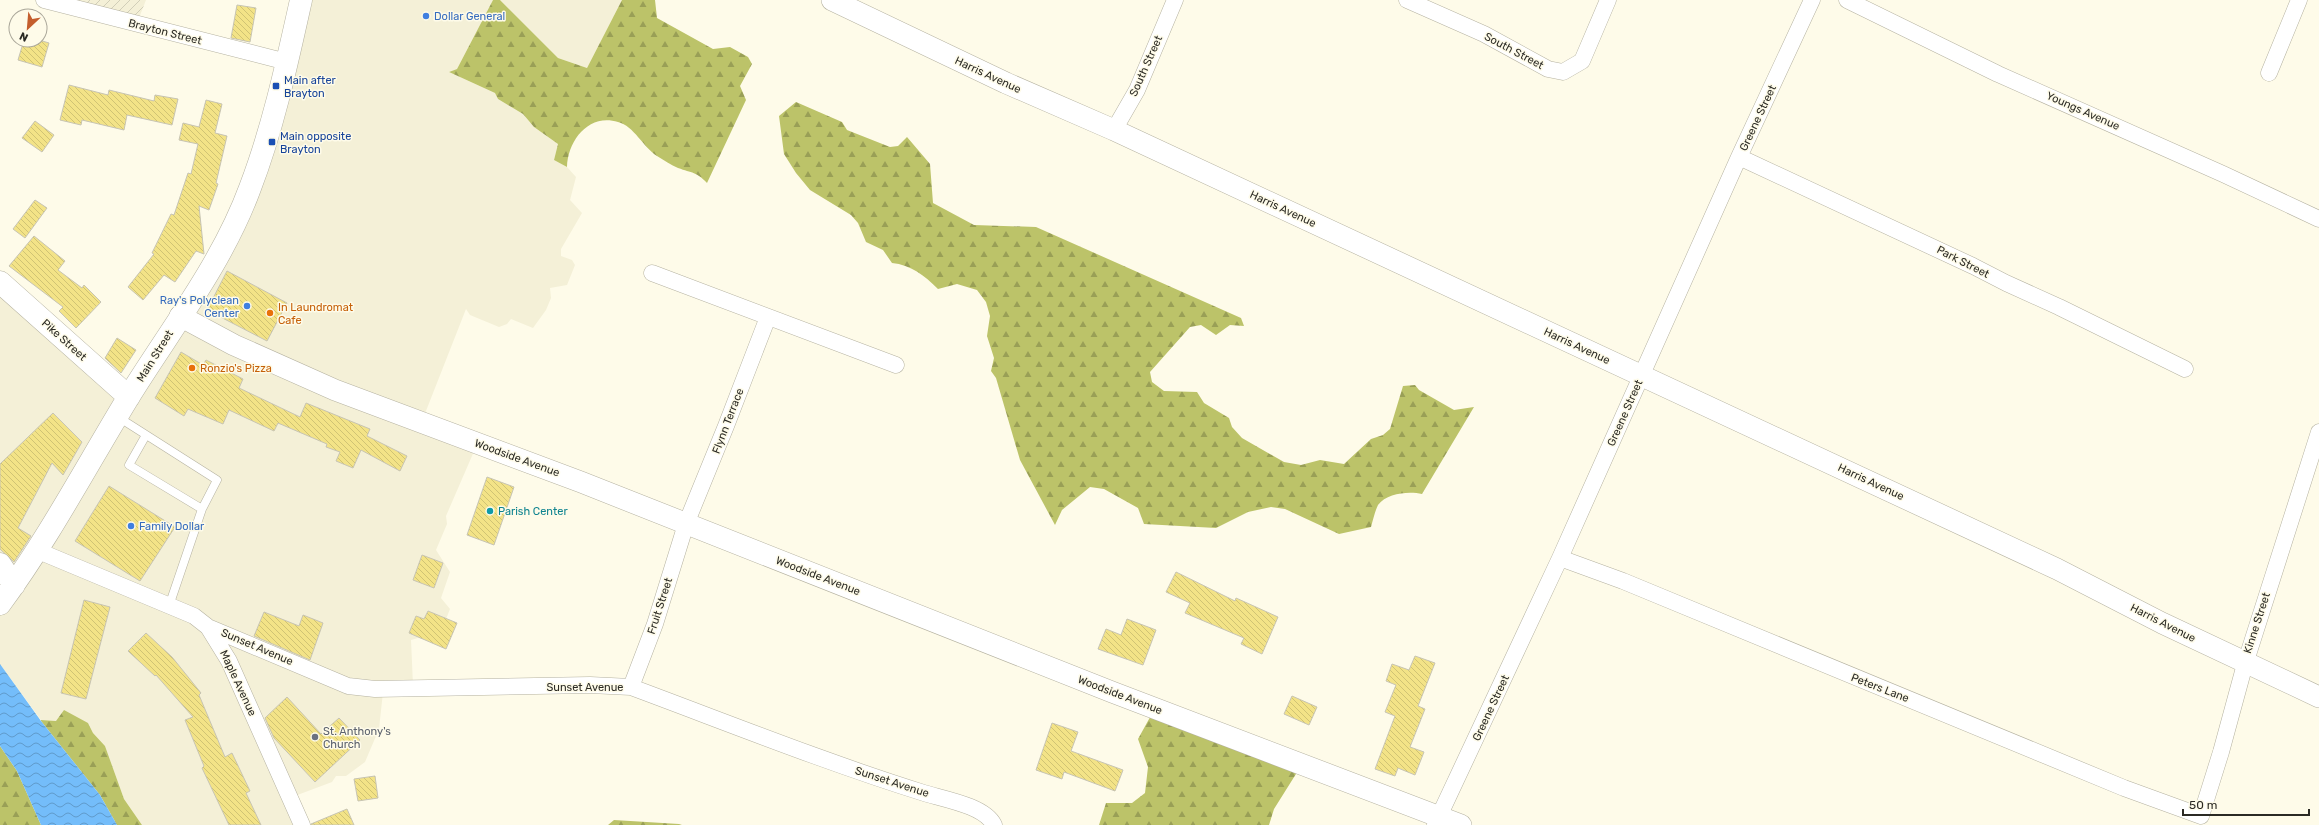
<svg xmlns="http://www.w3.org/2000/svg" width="2319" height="825" font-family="Rubik,sans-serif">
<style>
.built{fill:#f4f0d7}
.industrial{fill:url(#industrial-furrows)}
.forest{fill:url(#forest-firs)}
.water{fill:url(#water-waves)}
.building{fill:url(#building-back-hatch);stroke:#c7c4b3}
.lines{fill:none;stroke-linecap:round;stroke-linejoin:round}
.service-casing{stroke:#b5b2a1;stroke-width:9}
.minor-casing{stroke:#b5b2a1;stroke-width:17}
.tertiary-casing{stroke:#b5b2a1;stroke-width:22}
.secondary-casing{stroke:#b5b2a1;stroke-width:23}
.service{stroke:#fff;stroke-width:8}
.minor{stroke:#fff;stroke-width:16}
.tertiary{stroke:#fff;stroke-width:21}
.secondary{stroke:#fff;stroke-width:22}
.shop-dot{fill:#3f7fe0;stroke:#fefbe9;stroke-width:1.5}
.transit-dot{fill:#1a4fb4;stroke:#fefbe9;stroke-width:1.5}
.food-dot{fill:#e8710a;stroke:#fefbe9;stroke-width:1.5}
.culture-dot{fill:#0f9aa8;stroke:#fefbe9;stroke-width:1.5}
.worship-dot{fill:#6b7280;stroke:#fefbe9;stroke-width:1.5}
.labels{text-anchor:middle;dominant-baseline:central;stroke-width:3;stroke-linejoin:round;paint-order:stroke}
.shop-label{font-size:11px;fill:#366cbe;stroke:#fefbe9;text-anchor:start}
.street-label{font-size:11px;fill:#2b2a24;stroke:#fefbe9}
.transit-label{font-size:11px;fill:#164399;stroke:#fefbe9;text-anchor:start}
.food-label{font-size:11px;fill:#c56008;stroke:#fefbe9;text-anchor:start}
.culture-label{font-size:11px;fill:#0d838f;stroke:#fefbe9;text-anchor:start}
.worship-label{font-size:11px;fill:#5b616d;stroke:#fefbe9;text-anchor:start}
</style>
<defs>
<pattern id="industrial-furrows" width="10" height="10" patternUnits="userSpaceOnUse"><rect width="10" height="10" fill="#f4f0d7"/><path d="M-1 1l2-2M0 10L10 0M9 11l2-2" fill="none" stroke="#d1ceb8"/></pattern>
<pattern id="forest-firs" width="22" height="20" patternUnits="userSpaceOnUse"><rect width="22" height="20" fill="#bcc369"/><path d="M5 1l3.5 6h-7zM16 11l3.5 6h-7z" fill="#999f56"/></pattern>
<pattern id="water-waves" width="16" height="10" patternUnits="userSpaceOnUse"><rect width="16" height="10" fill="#74bdfa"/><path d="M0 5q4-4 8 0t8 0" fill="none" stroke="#5f9aca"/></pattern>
<pattern id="building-back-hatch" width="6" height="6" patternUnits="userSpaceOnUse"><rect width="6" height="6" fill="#f3e387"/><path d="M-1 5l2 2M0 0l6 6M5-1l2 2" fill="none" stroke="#d0c374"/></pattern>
</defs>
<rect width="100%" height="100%" fill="#fefbe9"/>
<!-- built -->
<path class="built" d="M300,0h193l-36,69 -8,3 46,21 3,6 25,15 11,13 24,17 -4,16 13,7 9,10 -6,23 12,13 -21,36v7l11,4 3,5 -8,20 -17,3 1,10 -5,12 -13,18 -22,-9 -4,5 -8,3 -29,-12 -4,-6 -42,107 51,33 -29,67 1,8 -11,26 14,22 -9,26 9,11 -13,33 -19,-4 -7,2 2,45 -30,7 -4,37 -14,33 -19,14h-10l-4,6 -40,15 9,28h-159l-18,-26 -19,-53 -12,-13 -5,-10 -47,-3 -41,-56v-379l125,111 95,-146z
M500,0h122l-35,68 -29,-10z"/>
<!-- industrial -->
<path class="industrial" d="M34,0h112l-9,23 -5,1z"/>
<!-- forest -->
<path class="forest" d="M493,0h7l58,58 29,10 35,-68h33l2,18 56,31 17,-2 18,10 4,7 -12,22 6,14 -39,83c-10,-11 -15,-10 -29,-15 -7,-3 -14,-8 -21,-12 -14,-9 -23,-30 -39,-34 -29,-9 -50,18 -51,45l-13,-7 4,-16 -24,-17 -11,-13 -25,-15 -3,-6 -46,-21 8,-3z
M796,102l46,20 5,8 43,17 8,-1 9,-9 23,27 3,39 41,22 62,2 205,91 3,8 -14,-1 -14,10 -15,-10 -11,2 -40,45 2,10 12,9 33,1 7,11 25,15 3,9 10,11 42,24 17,3 19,-5 24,4 27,-25 12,-4 7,-6 13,-43 12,-1 4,5 35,20 20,-3 -52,87c-13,-3 -35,-1 -44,11 -3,6 -5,15 -7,22l-32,7 -54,-25 -14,-2 -23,5 -32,16 -72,-4 -6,-16 -34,-19 -14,-2 -28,23 -7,15 -35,-65 -24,-82 -5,-7 3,-13 -7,-22 3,-20 -4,-14 -9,-12 -20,-6 -19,5c-14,-14 -27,-24 -46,-26l-9,-13 -17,-8 -8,-19 -7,-8 -41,-25 -14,-17 -12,-19 -5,-38z
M64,710l24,13 5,10 12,13 19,53 18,26h-25l-17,-30 -59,-74v-1l15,1z
M1154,710l147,56 -27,43 -5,16h-170l7,-22h26l13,-10 3,-26 -10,-28z
M0,746l17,25 24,54h-41z
M614,820l65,4 3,1h-74z"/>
<!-- water -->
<path class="water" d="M0,664l41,57 59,74 17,30h-76l-24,-54 -17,-25z"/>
<!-- building -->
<path class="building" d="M237,5l19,3 -6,34 -19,-4z
M24,40h15l10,3 -7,24 -24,-7z
M69,85l39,10 1,-5 45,11 1,-6 23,4 -6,26 -45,-10 -3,15 -42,-10 -1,5 -21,-5z
M206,100l16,4 -7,29 12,3 -11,47 2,1 -9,26 -10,-4 5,48 -8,-3 -21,31 -11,-7 -21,25 -15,-13 26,-33 -2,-1 19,-39 3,1 14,-42 3,1 7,-30 -19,-4 4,-17 16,4z
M35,121l19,14 -12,17 -20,-14z
M35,200l12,8 -22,30 -12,-9z
M34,236l31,25 -7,9 24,18 2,-3 17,17 -25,26 -17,-17 4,-4 -54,-41z
M227,271l60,32 -20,38 -60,-31z
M117,338l19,12 -15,23 -16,-15z
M181,352l22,13 3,-5 37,19 -4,9 61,29 6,-14 64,26 -3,7 40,20 -7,15 -39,-21 -8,18 -17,-7 4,-9 -14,-5 1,-3 -49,-21 -4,8 -45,-21 -6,14 -35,-15 -4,7 -29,-18z
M53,413l29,29 -19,33 -11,-12 -34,65 13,8 -17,26 -14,-13v-85z
M487,477l27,10 -20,58 -27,-10z
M109,486l66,41 -35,54 -65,-40z
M422,555l21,8 -9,25 -21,-8z
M1176,572l59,29 1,-3 42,19 -16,37 -21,-10 3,-6 -59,-25 5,-10 -24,-11z
M84,600l26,7 -24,92 -25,-6z
M428,611l29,12 -11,26 -37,-16 7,-17 8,3z
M264,612l35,14 4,-11 20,8 -13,37 -56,-24z
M1127,619l29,11 -13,35 -45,-16 8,-20 15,6z
M146,633l26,24 29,36 -2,2 26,62 7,-4 18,38 -4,2 15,32h-32l-27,-57 2,-2 -19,-46 8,-3 -37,-42 -1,1 -27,-25z
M1415,656l20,7 -17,43 7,3 -15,38 14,5 -9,23 -17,-7 -3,8 -20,-7 20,-53 -10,-4 11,-27 -10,-4 6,-17 17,6z
M1292,696l25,11 -8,18 -25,-11z
M287,697l34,37 18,-16 21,22 -45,42 -41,-44 -9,-20z
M1052,723l26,9 -7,19 52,19 -8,21 -51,-19 -2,7 -26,-9z
M375,776l3,22 -20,3 -4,-22z
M347,809l7,16h-43v-1z"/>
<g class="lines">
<defs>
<path id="service" d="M118,417l99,63 -15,29 -33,97
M146,435l-17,30 73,44"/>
<path id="minor" d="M44,0l243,62
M1407,0l77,34 64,35 15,3 19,-11 26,-61
M1847,0l151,74 225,100 96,45
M2269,73l30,-73
M1114,130l23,-40 38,-90
M1739,157l234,109 33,17 53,24 126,62
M652,273l244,92
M36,550l158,66 14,11 21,34 73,164
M1560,558l63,23 501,207 77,28 20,-64 24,-88 74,-232
M208,627l140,59 27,3 215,-4 41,2c97,36 194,75 293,106 20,6 61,13 70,32
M631,687l24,-63 31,-100 40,-98 42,-109
M1435,825l125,-267 179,-401 73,-157"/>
<path id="tertiary" d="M832,0l174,83 108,47 943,439 105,54 157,74
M180,316l54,29 101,45 246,92 531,210 349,133"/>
<path id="secondary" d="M0,282l129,115
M0,564l14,21
M0,604c48,-65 86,-137 128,-206 42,-68 94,-134 122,-210 23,-60 37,-125 51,-188"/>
</defs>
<!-- service casing -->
<use href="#service" class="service-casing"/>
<!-- minor casing -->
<use href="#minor" class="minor-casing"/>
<!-- tertiary casing -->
<use href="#tertiary" class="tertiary-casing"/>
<!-- secondary casing -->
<use href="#secondary" class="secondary-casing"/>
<!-- service -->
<use href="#service" class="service"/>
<!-- minor -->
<use href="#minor" class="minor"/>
<!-- tertiary -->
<use href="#tertiary" class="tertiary"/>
<!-- secondary -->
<use href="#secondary" class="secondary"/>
</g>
<!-- markers -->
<g class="shop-dot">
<circle cx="426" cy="16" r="4"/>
<circle cx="247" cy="306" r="4"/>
<circle cx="131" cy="526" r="4"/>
</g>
<g class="transit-dot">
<rect x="272" y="82" width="8" height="8" rx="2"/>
<rect x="268" y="138" width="8" height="8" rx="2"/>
</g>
<g class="food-dot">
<circle cx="270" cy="313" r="4"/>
<circle cx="192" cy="368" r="4"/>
</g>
<circle class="culture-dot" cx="490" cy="511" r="4"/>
<circle class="worship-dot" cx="315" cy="737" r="4"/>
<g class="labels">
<!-- shop labels -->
<g class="shop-label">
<text x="434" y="16">Dollar General</text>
<text x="239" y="300" text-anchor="end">Ray's Polyclean<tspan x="239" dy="13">Center</tspan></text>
<text x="139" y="526">Family Dollar</text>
</g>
<!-- street labels -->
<g class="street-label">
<text transform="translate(165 32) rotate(14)">Brayton Street</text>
<text transform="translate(1514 51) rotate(28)">South Street</text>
<text transform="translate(1146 66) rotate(-66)">South Street</text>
<text transform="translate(988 75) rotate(25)">Harris Avenue</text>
<text transform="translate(2083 111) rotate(24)">Youngs Avenue</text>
<text transform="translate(1758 118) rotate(-65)">Greene Street</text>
<text transform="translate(1283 209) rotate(25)">Harris Avenue</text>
<text transform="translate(1963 262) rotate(27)">Park Street</text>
<text transform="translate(64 340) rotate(42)">Pike Street</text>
<text transform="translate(1577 346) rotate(25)">Harris Avenue</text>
<text transform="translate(155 356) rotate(-58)">Main Street</text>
<text transform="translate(1625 413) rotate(-66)">Greene Street</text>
<text transform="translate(728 421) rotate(-69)">Flynn Terrace</text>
<text transform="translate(517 458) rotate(20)">Woodside Avenue</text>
<text transform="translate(1871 482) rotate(25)">Harris Avenue</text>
<text transform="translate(818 576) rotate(21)">Woodside Avenue</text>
<text transform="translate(660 606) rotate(-72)">Fruit Street</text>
<text transform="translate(2163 623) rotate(27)">Harris Avenue</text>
<text transform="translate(2257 623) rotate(-72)">Kinne Street</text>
<text transform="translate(257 647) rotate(23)">Sunset Avenue</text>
<text transform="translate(238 683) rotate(65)">Maple Avenue</text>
<text x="585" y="687">Sunset Avenue</text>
<text transform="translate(1880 688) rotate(21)">Peters Lane</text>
<text transform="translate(1120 695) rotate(21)">Woodside Avenue</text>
<text transform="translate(1491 708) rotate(-65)">Greene Street</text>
<text transform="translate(892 782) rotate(18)">Sunset Avenue</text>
</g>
<!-- transit labels -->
<g class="transit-label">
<text x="284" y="80">Main after<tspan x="284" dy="13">Brayton</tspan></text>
<text x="280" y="136">Main opposite<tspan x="280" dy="13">Brayton</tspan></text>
</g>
<!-- food labels -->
<g class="food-label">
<text x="278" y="307">In Laundromat<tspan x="278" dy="13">Cafe</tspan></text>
<text x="200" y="368">Ronzio's Pizza</text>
</g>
<!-- culture labels -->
<g class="culture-label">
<text x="498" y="511">Parish Center</text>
</g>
<!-- worship labels -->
<g class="worship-label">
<text x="323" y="731">St. Anthony's<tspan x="323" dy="13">Church</tspan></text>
</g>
</g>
<!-- north arrow -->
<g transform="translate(28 28) rotate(206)"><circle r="19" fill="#fefbe9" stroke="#aaa79a"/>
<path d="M0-3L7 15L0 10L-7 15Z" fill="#c45e2d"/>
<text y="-6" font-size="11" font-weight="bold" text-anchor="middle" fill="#2b2a24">N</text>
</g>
<!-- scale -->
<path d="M2183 809v6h126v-6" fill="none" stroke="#2b2a24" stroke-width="2"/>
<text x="2189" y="809" font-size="12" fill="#2b2a24" stroke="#fefbe9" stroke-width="3" paint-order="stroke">50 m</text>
</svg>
